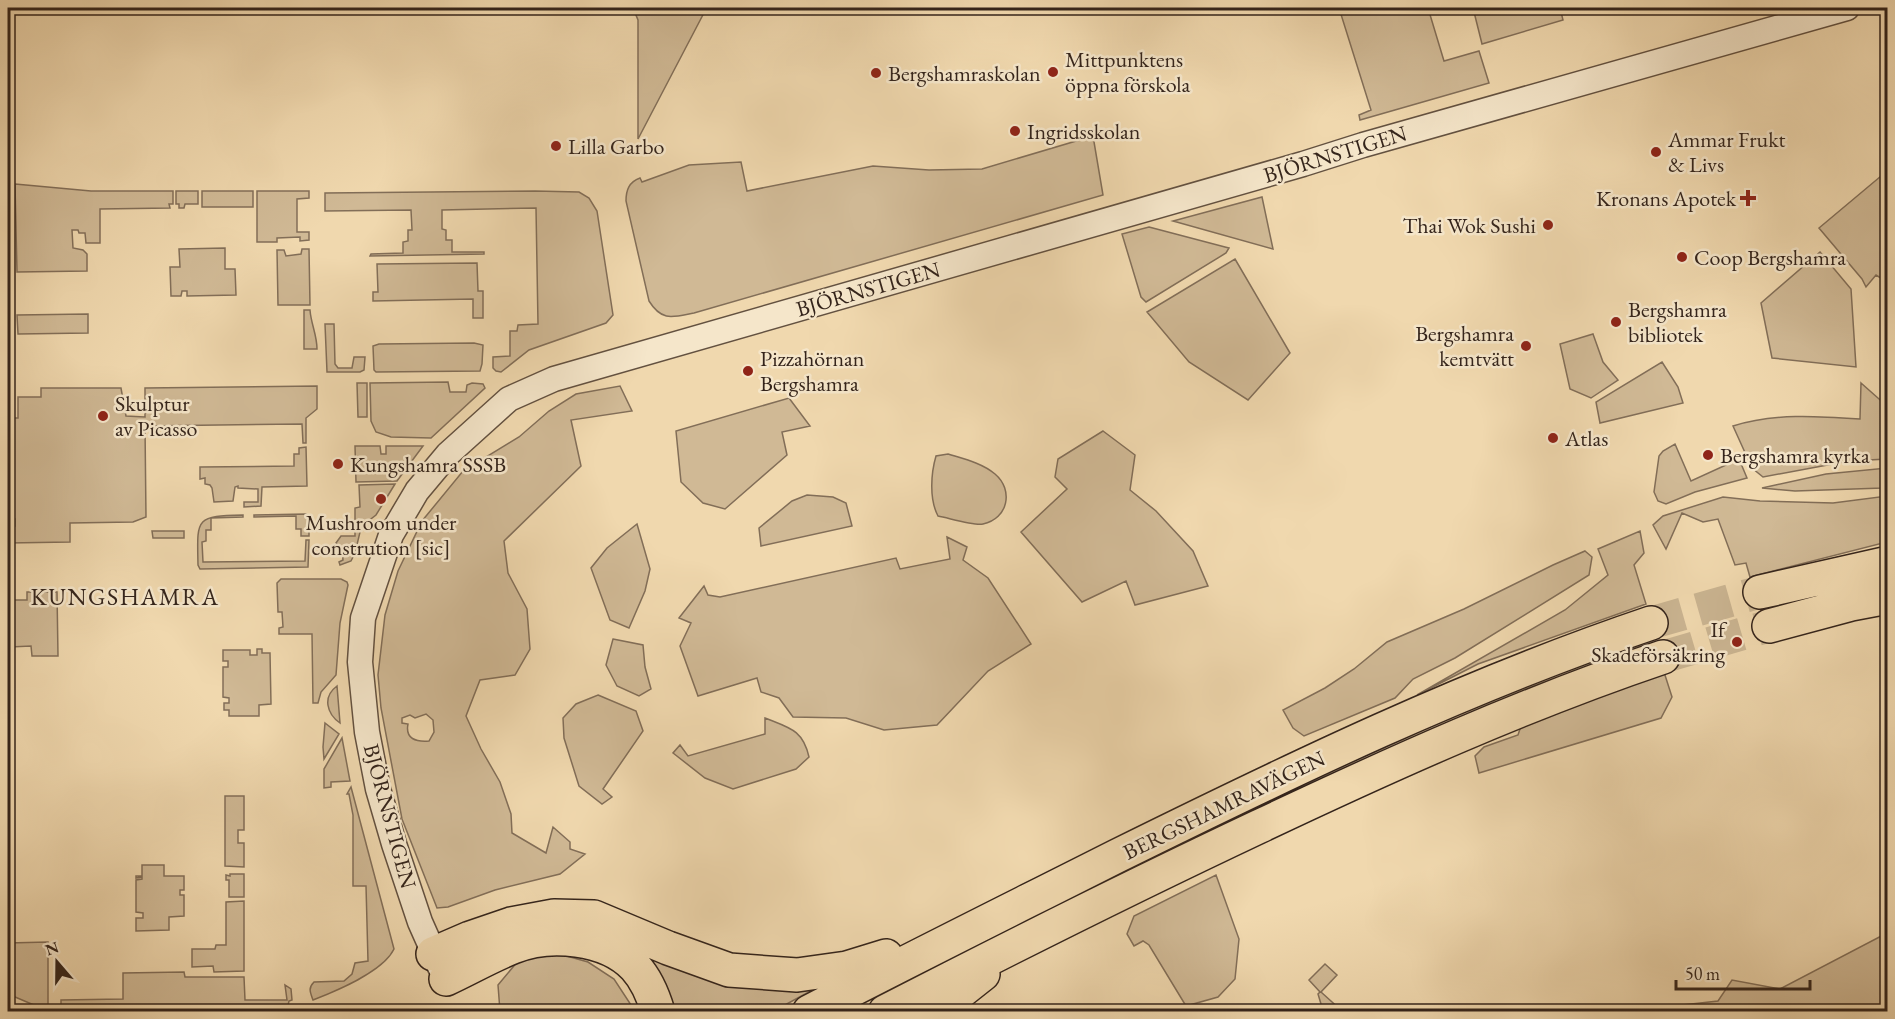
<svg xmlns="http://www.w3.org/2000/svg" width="1895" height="1019" font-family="'EB Garamond',serif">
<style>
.green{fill:#d0b995;stroke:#826e58;stroke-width:1.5;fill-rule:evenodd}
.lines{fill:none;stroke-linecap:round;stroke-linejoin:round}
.highway-tunnel{stroke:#cab491;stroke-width:33;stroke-dasharray:33 16;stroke-linecap:butt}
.minor-casing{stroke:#635140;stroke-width:27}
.highway-casing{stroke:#34241b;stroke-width:36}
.minor{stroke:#f5e6ca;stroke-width:24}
.highway{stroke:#f0d8ae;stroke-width:33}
.poi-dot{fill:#8f2418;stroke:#f5e6ca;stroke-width:2}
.labels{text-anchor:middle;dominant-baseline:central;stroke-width:5;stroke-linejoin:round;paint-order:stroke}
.poi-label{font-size:22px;fill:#34241b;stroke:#f5e6ca;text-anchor:start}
.street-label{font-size:22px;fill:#34241b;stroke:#f5e6ca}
.neighbourhood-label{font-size:24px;letter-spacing:1.5px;fill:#34241b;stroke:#f5e6ca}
</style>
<rect width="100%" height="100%" fill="#f0d8ae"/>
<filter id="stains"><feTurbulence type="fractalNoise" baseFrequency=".00333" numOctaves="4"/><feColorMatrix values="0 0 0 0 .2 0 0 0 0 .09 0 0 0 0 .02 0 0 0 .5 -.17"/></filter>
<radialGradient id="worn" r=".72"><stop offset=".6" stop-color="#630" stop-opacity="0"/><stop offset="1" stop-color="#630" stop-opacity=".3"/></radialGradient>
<!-- green -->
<path class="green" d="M633,8h70l3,1 -68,130v-119z
M1339,8h89l16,53 35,-10 10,32 -129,37 -1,-5 12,-5z
M1473,8h87l3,12 -81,24z
M1093,136l10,59 -409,118c-21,4 -32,9 -45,-12l-23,-100c0,-11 3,-19 14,-23l2,4 47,-17 52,-3 6,29 126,-25 56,4 53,-1z
M1887,171v111l-11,-7 -10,12 -4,-8 -43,-51z
M15,184l76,7h82v13h-4l1,4 -70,1v34h-14l-1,-10h-6l-1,-3h-6l1,18 10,2 4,4v17l-70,1z
M176,191h22v13h-13l-1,4h-5v-4h-3z
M202,191h51v16h-51z
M257,191h52v7l-12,1v33h12v8l-9,1v-4l-23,1v4h-20z
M535,191l44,1 10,6 8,13 16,104 -7,8 -77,27 -28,22 -5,-1 -3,-3v-11l17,-1v-25h7l1,-6 20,-1 -2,-116 -94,2v19l4,1v10h6v12h32v2l-114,2 1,-2 32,-1v-11l5,-1v-11h4l-1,-20 -86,1v-18z
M1262,197l11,52 -100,-28z
M1149,227l76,20 4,1 -3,5 -80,49 -5,-5 -19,-63z
M225,248v21h10l1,26 -49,1v-5h-5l-1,5h-10l-1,-29h10l-1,-18z
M302,249h7l1,56h-32l-1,-55h7l2,6 15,-2z
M1820,252l31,37 5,78 -84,-9 -11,-55z
M1235,259l55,94 -42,47 -59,-38 -42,-50z
M477,263l1,28h5v27h-10v-19l-100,2v-9h5l-1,-28z
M304,310h6c1,14 7,25 7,39h-13z
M88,314v19l-70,1 -1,-19z
M325,324h9l1,40 3,4h14l2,-11h11l-1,13 -4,2h-33z
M1593,334l10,28 15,18 -27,18 -21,-9 -10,-45z
M474,343l9,2 -1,19 -2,7 -104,1 -2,-2 -1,-24 6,-2z
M1662,362l16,25 5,16 -83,20 -4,-21z
M448,382l2,10h16l1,-7 5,-2 11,1 2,4 -54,50 -40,-1 -15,-5 -5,-11 -1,-38z
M357,383h10v34h-9z
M1861,383l26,23v53l-38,2 -86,16 -11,-9 -19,-42c41,-13 84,-10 127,-7z
M317,386v23l-11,9v25h-3l-1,-19 -157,2 1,91 -13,5 -63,1v19l-62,1v-17h7v-7h-7v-101h10v-21h23v-9h80l5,28 19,1v-29z
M620,386l12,25 -61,9 10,46 -77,75 4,32 19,36 3,40 -15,26 -35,5 -14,36 15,33 19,33 11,32 1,19 34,20 7,-26 17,15v7l15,5 -25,20 -65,16 -47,17 -11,1 -35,-89 -21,-111 -3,-33 7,-60 13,-44 24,-50 41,-50 56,-34 30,-26 27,-17zM426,714l7,6 1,12 -5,9c-13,1 -24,-2 -21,-17l-6,-1v-5l8,-3 5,3z
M789,398l21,28 -28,6 5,23 -62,54 -22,-6 -22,-21 -5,-51z
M1103,431l32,24 -5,35 26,21 37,40 15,35 -73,19 -9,-24 -44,21 -61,-70 46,-43 -12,-12 3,-18z
M1675,444l16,37 48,-22 8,19 -52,14 -29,12 -8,-3 -4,-9 5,-36 4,-5z
M355,446h25l1,8h5v-8h37l-26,35 -41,1z
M306,447l1,39 -45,1 -1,19 -17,1v-5h14v-13l-20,-1v-2l-3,1 -2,14 -19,1 -2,-14 -2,-3 -5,-1v-6l-5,1v-12l94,-1v-12h5v-6z
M948,454c16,5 34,9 47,20 19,16 13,45 -12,50 -9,2 -34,-6 -45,-8 -9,-17 -7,-43 -2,-60z
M1887,468v19l-4,1 -88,3 -33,-3 64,-14z
M395,484l-19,31 -9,7 -7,10 -5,21 -4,8 -11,4 -1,-3 4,-2 -1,-11 -6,-6 5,-7h14v-28l5,-1 -1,-22z
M807,495l26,2 13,6 6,23 -91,20 -2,-18 33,-27z
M1887,496v46l-137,35 -4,-14 -11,2 -17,-46 -15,3 -21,-9 -16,36 -13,-24 10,-9 60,-19 37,4 73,2z
M306,514l3,4v18h-8v-7h-5v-13l-42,1v-2z
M243,515v2l-32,1v12h-5v11l-4,1 1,20 102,-1 1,-21h3l-1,27 -108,2 -2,-4c-1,-47 -3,-49 45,-50z
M637,524l13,45 -5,22 -16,37 -19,-8 -19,-52 16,-20z
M152,531h32v7h-31z
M1640,531l4,22 -10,12 12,39 -168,60 -61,31 148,-85 43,-35 -10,-26z
M947,537l20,10 -4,13 25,18 43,66 -43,27 -51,54 -53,5 -38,-12 -53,-1 -14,-19 -18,-6 -4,-14 -59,18 -18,-50 11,-23 -12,-5 25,-32 4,9 12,2 176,-39 4,11 50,-10z
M1585,551l7,6 -3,18 -134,83 -42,21 -18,19 -91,38 -11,-8 -10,-18 42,-22 29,-19 33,-27 77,-33 89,-44z
M281,579h60l6,3 1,3 -8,38 -4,52 -15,17 -3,11h-5l-1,-69h-33v-6l4,-1 -1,-15h-4l-1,-29z
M27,592h30l1,64h-26l-1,-10 -21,1 -1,-47h18z
M613,639l30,6 2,22 6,22 -12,7 -22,-10 -11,-21z
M257,649h5v4h8l1,51 -12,1v11h-30v-6h-5v-7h5v-5l-6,-1v-30h5v-6h-5v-11h27v5h7z
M1664,672l8,25 -11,21 -182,55 -4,-17 9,-9 34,-12 3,-9 40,-14z
M337,686l3,37c-13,-9 -18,-26 -3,-37z
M598,695l38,16 7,20 -40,58 9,8 -10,7 -23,-18 -15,-48 -1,-20 13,-14z
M765,718c25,10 38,12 44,39l-13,12 -63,20 -28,-11 -32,-25 7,-8 8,11 77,-22z
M325,723l14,11 -15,25 -1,-12z
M342,738l8,43 -19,1v5l-7,1v-19z
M351,787l43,162c-11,23 -58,42 -81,51 -3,-8 -5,-12 1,-18l30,-1 8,-7 3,-11 13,-2 -2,-75h-13v-71l-4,-21h-2z
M225,796h19v34h-6v13h6v24l-19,-1z
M142,865h22v11h20v14h-4v5h4v21l-15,1v13l-33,1v-13h7v-5l-7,-1v-32l6,-1v-2l-6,1v-2h6z
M230,874h14v23h-15v-17h-3v-5l4,1z
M1216,875l23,64 -4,40 -17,18 -32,9 -37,-61 -6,-4 -9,5 -7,-12 7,-18z
M244,901v70l-30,1 -1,-6 -21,1v-18h23l1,-4h10v-43z
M1887,933v78h-258l89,-10 14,-21 48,9z
M48,942v69l-40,-17v-51z
M643,947l184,35 -53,29h-101z
M556,953l32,9 26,17 19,29v3h-133l-2,-26 20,-24z
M1325,964l12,11 -16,17 21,19h-25l4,-7 -3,-10 2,-2 -11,-12z
M184,972l1,5h59l1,23h42l-2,-15 6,4 1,11 -3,1 -1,4 -7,1 1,3 5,1 -6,1h-220v-11l62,-1v-26z"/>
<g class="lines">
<!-- highway-tunnel -->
<path class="highway-tunnel" d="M1651,623l109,-31
M1663,657l106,-31"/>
<defs>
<path id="minor" d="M440,967l-20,-45 -26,-78 -16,-55 -11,-57 -7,-70 3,-44 28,-83 26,-44 31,-37 61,-55 45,-20 749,-215 60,-19 484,-137"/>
<path id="highway" d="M1760,592l128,-29
M1769,626l82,-22 37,-7
M433,954l37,-16 41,-14 43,-8 40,1 74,31 61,22 68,5 50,-7 39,-12
M446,979c22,-10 44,-23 67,-32 36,-15 94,-10 122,20 12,13 18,28 23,45
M809,1012c102,-53 205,-104 308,-156 174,-86 350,-171 534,-233
M885,1012c124,-64 248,-126 373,-185 133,-63 266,-123 405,-170
M943,1012l16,-19 24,-19"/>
</defs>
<!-- minor casing -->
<use href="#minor" class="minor-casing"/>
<!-- highway casing -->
<use href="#highway" class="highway-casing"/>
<!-- minor -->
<use href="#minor" class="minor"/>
<!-- highway -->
<use href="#highway" class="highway"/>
</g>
<!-- markers -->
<g class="poi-dot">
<circle cx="1053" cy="72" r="6"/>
<circle cx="876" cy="73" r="6"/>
<circle cx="1015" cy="131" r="6"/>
<circle cx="556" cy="146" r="6"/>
<circle cx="1656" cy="152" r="6"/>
<path d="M1745 189h6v6h6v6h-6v6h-6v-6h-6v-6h6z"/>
<circle cx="1548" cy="225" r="6"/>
<circle cx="1682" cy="257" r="6"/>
<circle cx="1616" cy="322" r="6"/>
<circle cx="1526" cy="346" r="6"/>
<circle cx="748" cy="371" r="6"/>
<circle cx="103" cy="416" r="6"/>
<circle cx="1553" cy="438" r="6"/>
<circle cx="1708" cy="455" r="6"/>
<circle cx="338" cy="464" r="6"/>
<circle cx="381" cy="499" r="6"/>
<circle cx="1737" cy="642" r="6"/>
</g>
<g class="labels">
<!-- poi labels -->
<g class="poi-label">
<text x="1065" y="59">Mittpunktens<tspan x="1065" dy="25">öppna förskola</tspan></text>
<text x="888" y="73">Bergshamraskolan</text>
<text x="1027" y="131">Ingridsskolan</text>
<text x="1668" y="139">Ammar Frukt<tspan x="1668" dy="25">&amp; Livs</tspan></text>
<text x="568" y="146">Lilla Garbo</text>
<text x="1736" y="198" text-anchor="end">Kronans Apotek</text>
<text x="1536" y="225" text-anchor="end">Thai Wok Sushi</text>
<text x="1694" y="257">Coop Bergshamra</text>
<text x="1628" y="309">Bergshamra<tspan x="1628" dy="25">bibliotek</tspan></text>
<text x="1514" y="333" text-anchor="end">Bergshamra<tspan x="1514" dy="25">kemtvätt</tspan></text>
<text x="760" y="358">Pizzahörnan<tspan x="760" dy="25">Bergshamra</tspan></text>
<text x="115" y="403">Skulptur<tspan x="115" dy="25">av Picasso</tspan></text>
<text x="1565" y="438">Atlas</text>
<text x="1720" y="455">Bergshamra kyrka</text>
<text x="350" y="464">Kungshamra SSSB</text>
<text x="381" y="522" text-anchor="middle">Mushroom under<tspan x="381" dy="25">constrution [sic]</tspan></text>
<text x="1725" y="629" text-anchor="end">If<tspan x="1725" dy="25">Skadeförsäkring</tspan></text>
</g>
<!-- street labels -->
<g class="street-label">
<text transform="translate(1335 154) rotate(-17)">BJÖRNSTIGEN</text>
<text transform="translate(868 289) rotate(-16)">BJÖRNSTIGEN</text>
<text transform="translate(1224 805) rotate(-26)">BERGSHAMRAVÄGEN</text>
<text transform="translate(390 816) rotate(75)">BJÖRNSTIGEN</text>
</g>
<!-- neighbourhood labels -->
<g class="neighbourhood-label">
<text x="125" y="596">KUNGSHAMRA</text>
</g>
</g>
<!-- margin -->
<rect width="1895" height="1019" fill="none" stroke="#f0d8ae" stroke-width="30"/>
<rect x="9" y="9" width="1877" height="1001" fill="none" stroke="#34241b" stroke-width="3"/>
<rect x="15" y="15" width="1865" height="989" fill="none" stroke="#34241b" stroke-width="1.5"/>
<!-- north arrow -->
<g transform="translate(57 962) rotate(340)" stroke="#f5e6ca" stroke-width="4.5" paint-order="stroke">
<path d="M0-4.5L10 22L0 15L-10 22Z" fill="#34241b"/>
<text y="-9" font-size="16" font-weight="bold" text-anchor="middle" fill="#34241b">N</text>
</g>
<!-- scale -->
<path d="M1676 980v9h134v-9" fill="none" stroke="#34241b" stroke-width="3"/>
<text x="1685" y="980" font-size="18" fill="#34241b" stroke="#f5e6ca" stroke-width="4.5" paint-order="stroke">50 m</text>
<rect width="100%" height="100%" filter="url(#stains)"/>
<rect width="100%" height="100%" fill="url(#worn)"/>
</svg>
